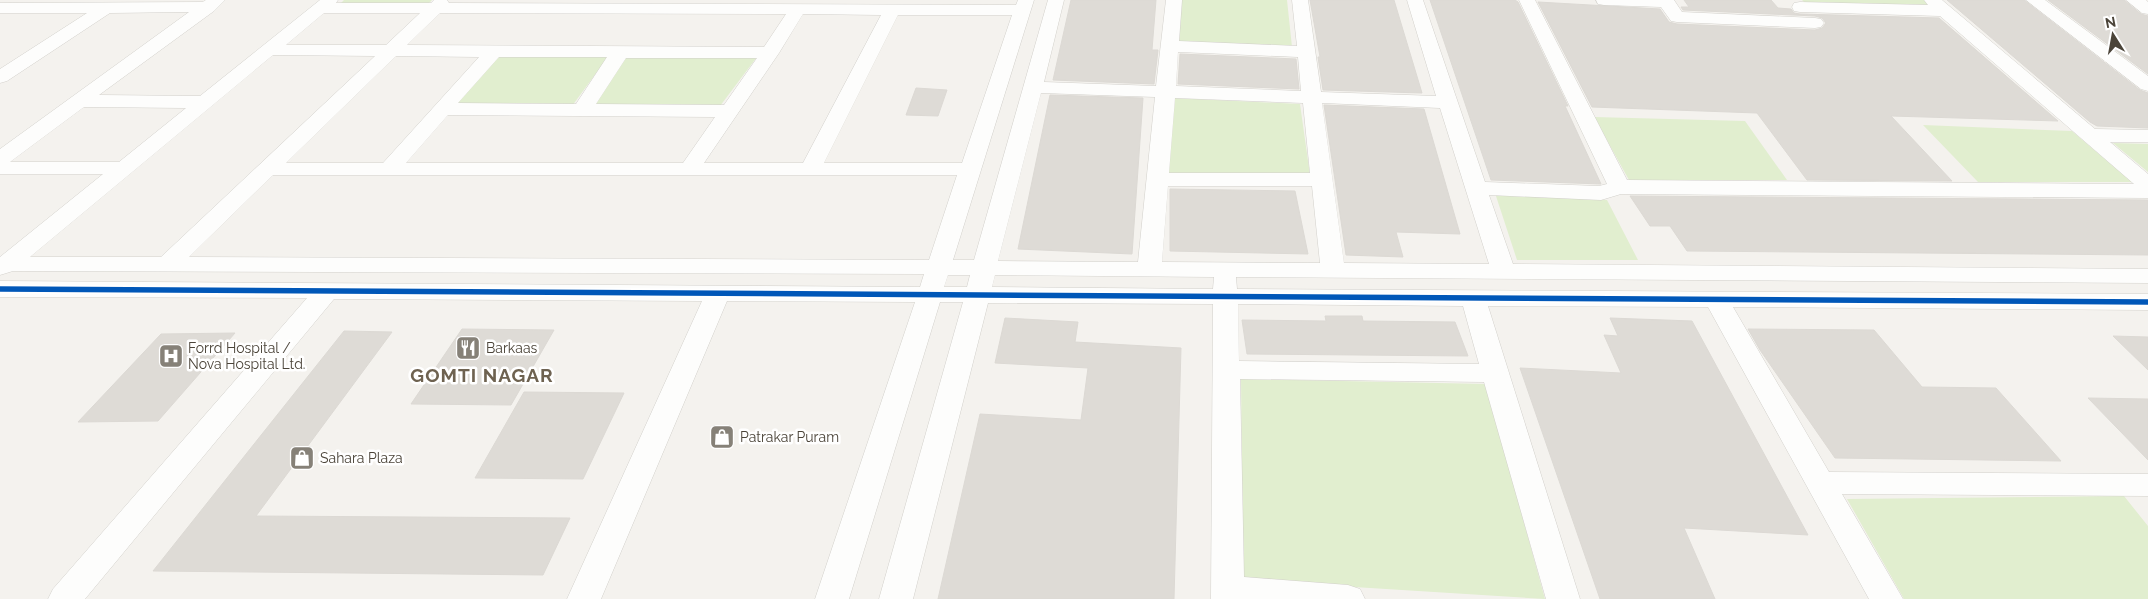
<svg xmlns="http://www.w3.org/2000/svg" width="2148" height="599" font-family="Raleway,sans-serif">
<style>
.green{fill:#e1eecf}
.building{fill:#dedbd6;stroke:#dcd9d4}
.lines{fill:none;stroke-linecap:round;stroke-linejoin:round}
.minor-casing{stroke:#d2d0cb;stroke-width:1}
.minor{fill:#fdfdfc;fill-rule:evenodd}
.cycleway-casing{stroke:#fff;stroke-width:9}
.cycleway{stroke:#0057b8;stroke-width:5.5}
.labels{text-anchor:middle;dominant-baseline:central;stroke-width:5;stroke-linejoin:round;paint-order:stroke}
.poi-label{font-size:14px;fill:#4b4439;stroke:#fff;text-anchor:start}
.district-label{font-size:19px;font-weight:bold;letter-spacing:1px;fill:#6e6250;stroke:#fff}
</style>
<rect width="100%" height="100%" fill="#f4f2ee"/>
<!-- green -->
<path class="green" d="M344,0h88l-5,5h-88z
M1182,0h105l5,47 -113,-5z
M1802,0h122l10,8 -128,-4z
M626,56l131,1 -37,49 -126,-1z
M498,57h110l-36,49 -119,-1z
M1175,98l125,6 10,71h-142z
M1594,117l151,4 42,59h-158z
M1923,125l149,6 60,51h-154z
M2113,143l35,1v28z
M1495,193l112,7 31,60h-121z
M1241,379l245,5 59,215 -302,-19z
M2124,496l24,30v73h-244l-57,-100z"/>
<!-- building -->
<path class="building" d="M1071,0h85l-4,50h6l-4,34 -101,-4z
M1310,0h84l28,93 -99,-3 -5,-33h2z
M1430,0h85l3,2 50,104h-3l36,78 -110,-4z
M1684,0h87l7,8 13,1 3,4 6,1 139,4 119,103 -167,-5 61,65 -145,-1 -50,-67 -165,-6 -54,-105 122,7 9,13 8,2 138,6 7,-2 4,-5 -4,-5 -7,-2 -132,-6 -2,-3h8z
M1947,0h77l116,90 8,3v35l-51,-2 -7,-4z
M2048,0h76l17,14 7,2v58z
M1180,54l116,5 3,30 -121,-5z
M916,88l31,2 -9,26 -32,-1z
M1050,95l93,3 -11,156 -114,-5z
M1324,105l100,4 36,125 -64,-2 7,25 -57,-2z
M1170,189l125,2 13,63 -138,-3z
M1630,196l518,4v55l-461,-4 -17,-25h-20z
M1325,316h37l1,5 92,1 13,34 -221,-2 -5,-34 84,1z
M1005,318l73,4 -3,20 106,6 -7,251h-236l42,-185 101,6 7,-52 -93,-5z
M1610,318l82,3 116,214 -124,-7 31,71h-115l-80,-231 101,5 -17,-38 14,1z
M462,329l92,1 -43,75 -100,-1z
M1748,329l126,1 48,57 74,1 65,73 -226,-3 -75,-108z
M344,331l48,1 -136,184 314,2 -27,57 -390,-4z
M235,333l-77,88 -80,1 83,-88z
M2113,336l35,1v33z
M524,392l100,1 -41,86 -108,-1z
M2088,398l60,1v61z"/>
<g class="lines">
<defs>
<path id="minor" d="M206,0h19l-11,11 -115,84 101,1 120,-96h18l-2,3h95l3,-3h13l2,3 567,2 2,-5h16l-81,260h21l74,-260h16l-20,82 112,4 10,-86h16l-3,41 118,5 -5,-46h16l13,92 115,4 -29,-96h16l62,182 114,4 8,-2 -88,-184h16l92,180 507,4 -194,-168 -140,-4 -6,-1 -2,-4 2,-4 6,-1 128,3 -4,-5h18l153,129 53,1v12h-38l38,32v24l-527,-4 -20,6 -112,-5 24,69 635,5v14l-912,-6 1,12 911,5v16l-415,-3 96,165 319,2v22l-306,-2 61,105h-34l-161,-292 -220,-1 92,293h-34l-62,-217 -244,-3 4,198 104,8 12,4 5,10h-154l2,-295 -225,-1 -75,296h-34l84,-297h-23l-91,297h-34l100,-297 -188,-1 -126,298h-34l135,-298 -368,-2 -249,300h-37l5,-10 254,-291 -307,-1v-16l920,6 4,-13 -911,-3 -13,4v-18l103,-83h-103v-25l189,-137 -79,1 -103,68 -7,2v-14l87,-56h-87v-10l203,-1zM324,13h96l-34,32h-100zM440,13l346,1 -22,33 -357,-2zM803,14l78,1 -78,148h-99l75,-110zM898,15h114l-50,148h-138zM1178,52l120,5 3,34 -125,-5zM273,55l102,1 -214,201h-131zM396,56l83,1 -96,106h-97zM499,57h108l-31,47 -118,-1zM626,58h131l-33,47 -128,-1zM1041,93l114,4 -17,165 -140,-1zM1175,98l128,5 7,70h-141zM1322,103l118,5 49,156 -145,-1zM84,107l102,1 -67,54h-109zM448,115l267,2 -32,46h-277zM273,175h684l-28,85 -740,-3zM1168,186h144l8,77 -158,-1zM948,275h22l-3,12h-23zM995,275l219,2 -1,12 -221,-2zM1238,304l225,2 16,58 -240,-3z
M1596,0h78l8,12 133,6 6,1 3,4 -3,4 -6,1 -138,-6 -6,-1 -10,-14 -57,-2 -6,-1z
M2026,0h19l103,76v15l-7,-2z
M2126,0h20l2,2v12l-6,-1z"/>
</defs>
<!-- minor casing -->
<use href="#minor" class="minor-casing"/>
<!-- minor -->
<use href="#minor" class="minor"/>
<defs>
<path id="cycleway" d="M0,289l2148,13"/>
</defs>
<!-- cycleway casing -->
<use href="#cycleway" class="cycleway-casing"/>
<!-- cycleway -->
<use href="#cycleway" class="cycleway"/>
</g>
<!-- icons -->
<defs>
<symbol id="restaurant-square" viewBox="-11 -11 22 22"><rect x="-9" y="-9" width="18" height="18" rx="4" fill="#868178" stroke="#fff"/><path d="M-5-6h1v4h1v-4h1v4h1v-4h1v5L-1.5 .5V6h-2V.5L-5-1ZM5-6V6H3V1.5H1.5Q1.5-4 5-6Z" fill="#fff"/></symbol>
<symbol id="hospital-square" viewBox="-11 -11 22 22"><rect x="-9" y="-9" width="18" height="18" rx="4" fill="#868178" stroke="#fff"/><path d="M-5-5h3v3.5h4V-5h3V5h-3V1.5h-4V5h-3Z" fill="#fff"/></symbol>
<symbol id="shop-square" viewBox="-11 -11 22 22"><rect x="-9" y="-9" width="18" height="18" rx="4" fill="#868178" stroke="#fff"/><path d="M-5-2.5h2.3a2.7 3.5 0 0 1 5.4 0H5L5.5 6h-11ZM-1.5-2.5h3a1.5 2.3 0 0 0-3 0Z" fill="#fff"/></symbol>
</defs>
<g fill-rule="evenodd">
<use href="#restaurant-square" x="454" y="334" width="28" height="28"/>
<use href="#hospital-square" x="157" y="342" width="28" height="28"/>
<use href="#shop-square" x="708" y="423" width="28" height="28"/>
<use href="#shop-square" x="288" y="444" width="28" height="28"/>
</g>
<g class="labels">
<!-- poi labels -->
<g class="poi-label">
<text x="188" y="348">Forrd Hospital /<tspan x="188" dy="16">Nova Hospital Ltd.</tspan></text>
<text x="486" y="348">Barkaas</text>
<text x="740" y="437">Patrakar Puram</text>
<text x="320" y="458">Sahara Plaza</text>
</g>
<!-- district labels -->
<g class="district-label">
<text x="482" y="375">GOMTI NAGAR</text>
</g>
</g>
<!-- north arrow -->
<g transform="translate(2113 35) rotate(349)" stroke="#ffffff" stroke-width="4" paint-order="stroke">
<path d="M0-4L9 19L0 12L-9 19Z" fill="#4b4439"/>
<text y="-8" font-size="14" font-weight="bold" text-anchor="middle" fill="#4b4439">N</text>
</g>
</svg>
